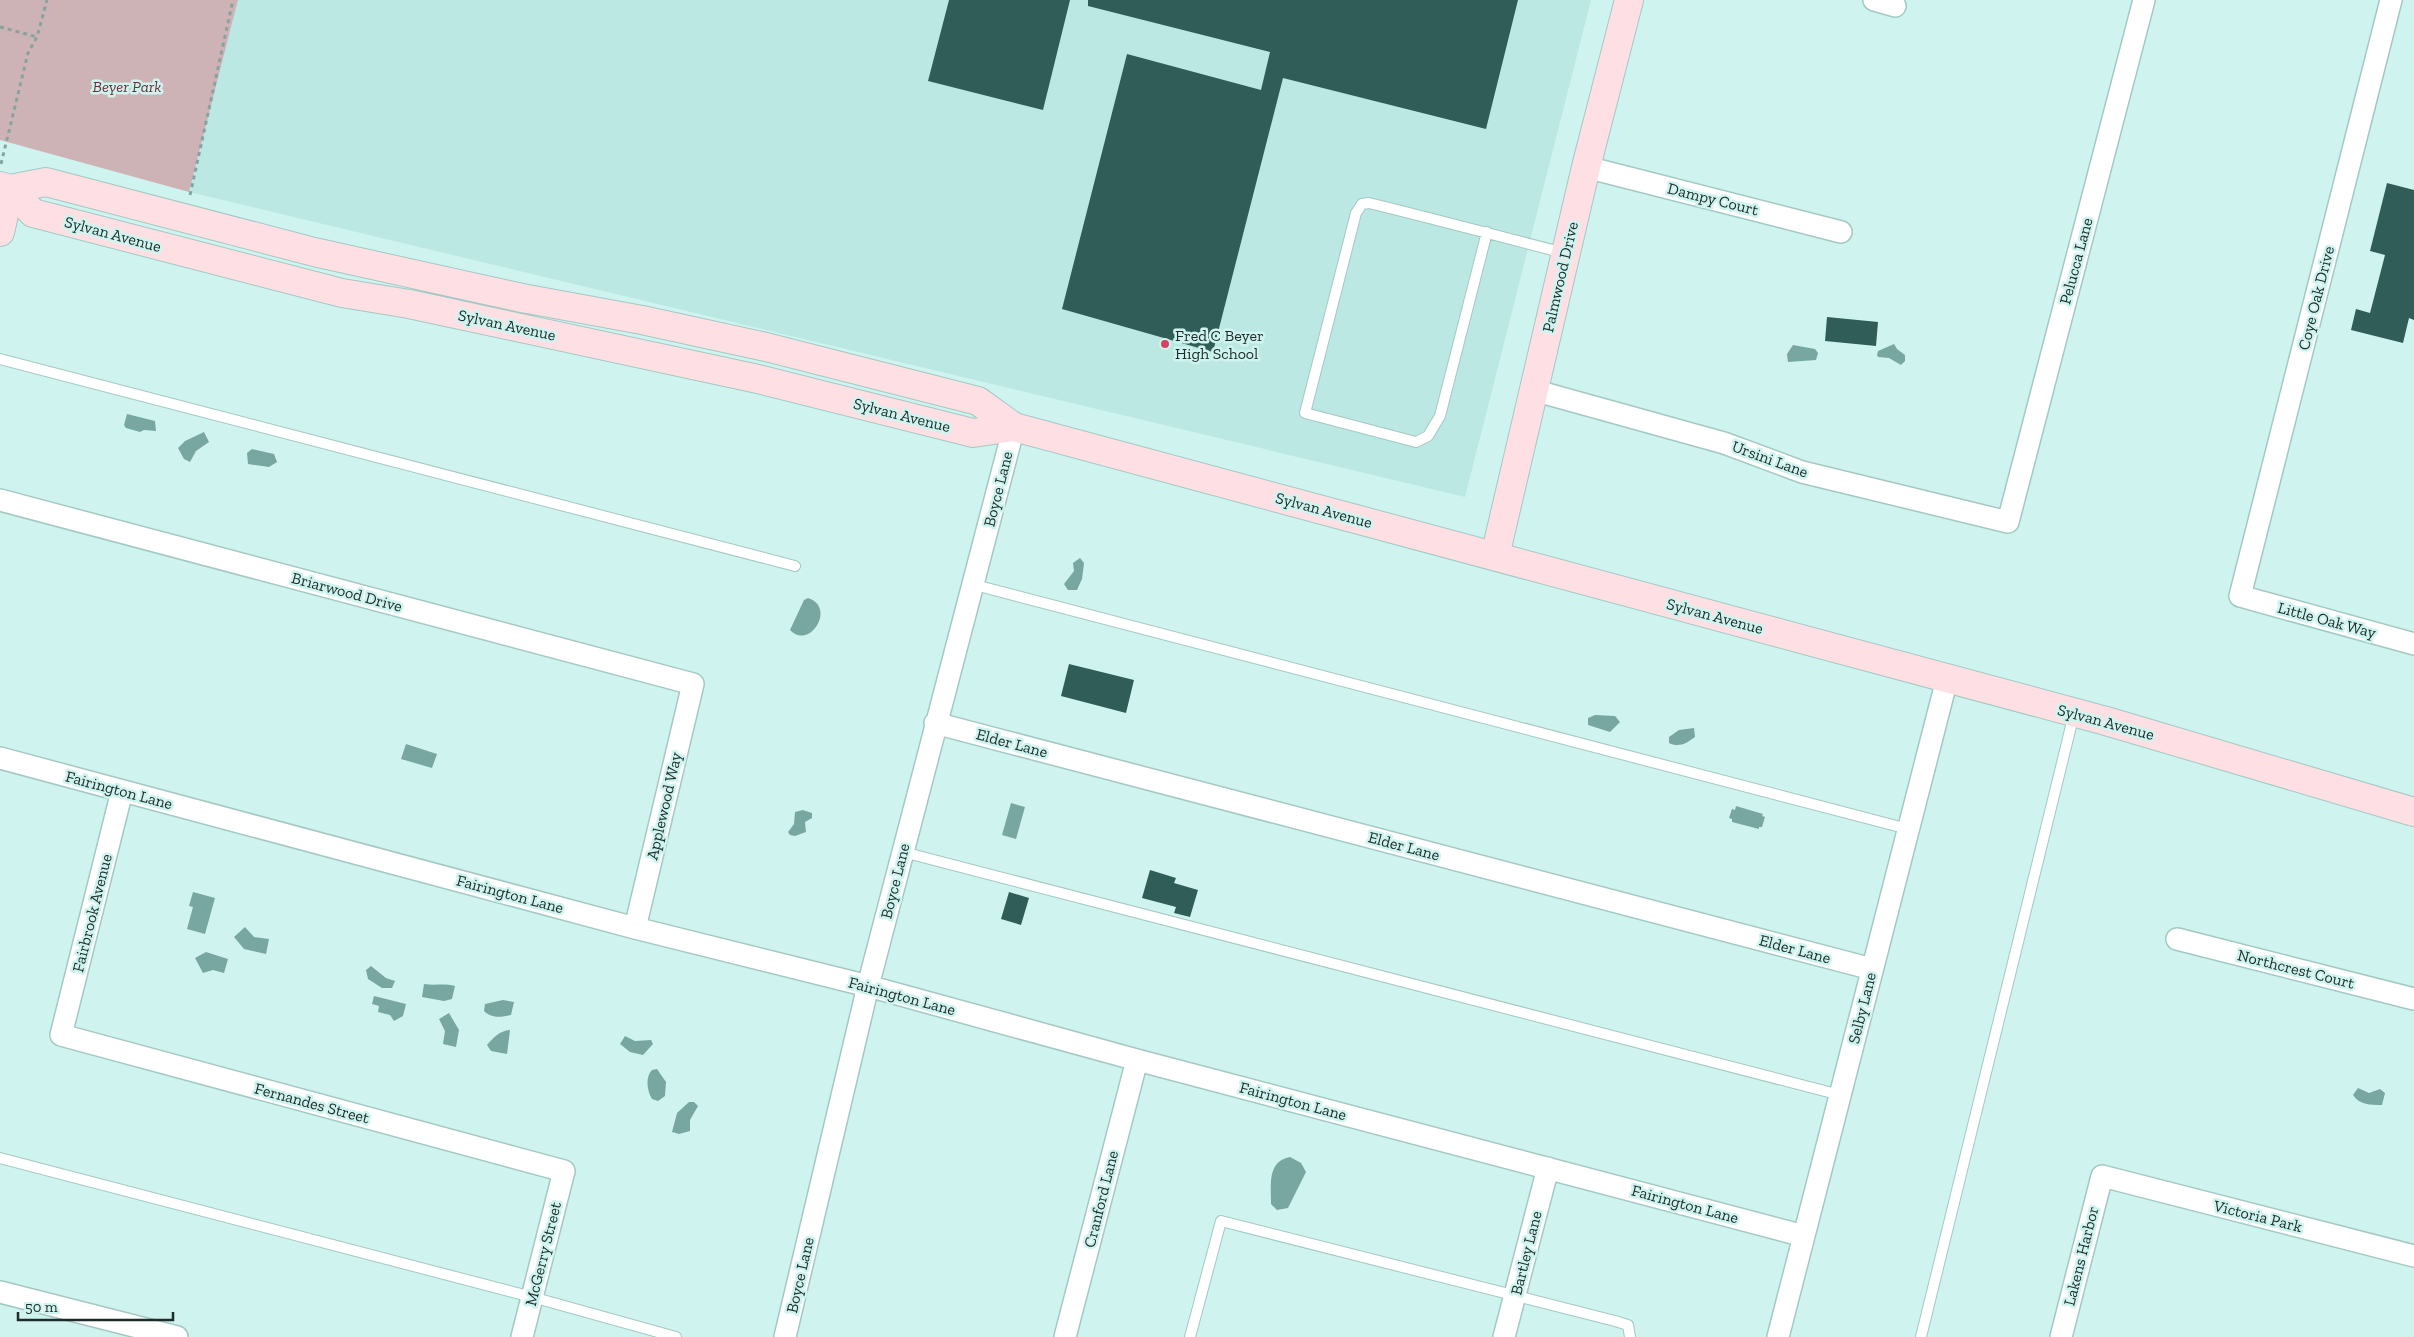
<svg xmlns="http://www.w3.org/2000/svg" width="2414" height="1337" font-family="'Zilla Slab',serif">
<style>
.built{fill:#bbe8e2}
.green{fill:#ceb3b6}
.water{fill:#78a6a0}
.building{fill:#305d58}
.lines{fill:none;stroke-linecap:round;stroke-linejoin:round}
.lane-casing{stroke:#a4c8c3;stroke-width:12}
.street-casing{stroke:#a4c8c3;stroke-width:24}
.secondary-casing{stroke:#a4c8c3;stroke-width:30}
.path{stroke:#87a29f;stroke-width:3;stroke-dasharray:4 4;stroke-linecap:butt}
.lane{stroke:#fff;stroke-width:10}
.street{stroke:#fff;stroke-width:21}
.secondary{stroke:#fee0e4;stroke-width:28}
.poi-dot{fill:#d34362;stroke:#cff4ef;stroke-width:2}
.labels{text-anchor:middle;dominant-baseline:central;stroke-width:5;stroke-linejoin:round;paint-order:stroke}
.park-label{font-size:16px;font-style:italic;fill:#683039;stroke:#cff4ef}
.street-label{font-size:16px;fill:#1d2b2a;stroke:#cff4ef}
.poi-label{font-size:16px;fill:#1d2b2a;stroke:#cff4ef;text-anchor:start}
</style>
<rect width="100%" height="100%" fill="#cff4ef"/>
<!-- built -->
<path class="built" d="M238,0h1353l-126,497 -1276,-305z"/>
<!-- green -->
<path class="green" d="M0,0h238l-49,192 -189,-52z"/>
<!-- water -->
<path class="water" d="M1894,344l3,5 8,6v6l-4,4 -12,-7 -11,-1 -1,-2 1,-4z
M1793,345l22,4 3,4 -2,7 -28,2 -1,-8z
M127,414l28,7 1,10 -12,-1 -4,2 -14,-4 -2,-3z
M204,432l5,10 -13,9 -6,11 -6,-3 -6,-11 7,-7z
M252,449l22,5 3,8 -8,5 -21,-3 -1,-11z
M1080,558l4,5 -2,16 -5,11h-9l-4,-6 10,-13 -1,-8z
M808,598c29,9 1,53 -18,32l14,-30z
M1595,715l20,1 5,6 -10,10 -22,-7v-7z
M1694,728l1,9c-8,6 -16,11 -26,6v-6l10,-7z
M406,744l31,10 -5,14 -31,-9z
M1011,803l14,4 -9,32 -14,-4z
M1736,806l27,8 -1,2 3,1 -3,10h-3v2l-27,-7v-3l-3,-1 3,-9 3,1z
M803,810l9,3v5l-7,4 1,10 -11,4 -5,-1 -2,-3 6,-8 1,-12z
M193,892l22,6 -10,36 -18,-5 6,-22 -4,-1z
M245,927l9,10 15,2 -3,15 -22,-5 -10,-12z
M206,952l22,7 -4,14 -11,-3 -10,3 -8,-15z
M371,966l15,12 9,3 -3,7h-10l-14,-9 -2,-9z
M424,984c11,2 20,-1 31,2l-3,13 -8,2 -22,-4z
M374,996l32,8 -3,12 -9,5 -4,-6 -12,-3 1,-6 -7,-2z
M503,1000l11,2 -3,13c-9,2 -19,4 -27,-4l1,-7z
M449,1013l10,17 -3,17 -13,-3 2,-13 -6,-12z
M510,1030l-3,24 -16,-3 -4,-6c7,-8 12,-14 23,-15z
M625,1036l10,5 16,-1 2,4 -10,11 -13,-3 -10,-8z
M657,1069l9,13 -1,14 -7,5 -6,-2c-5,-8 -7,-22 0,-29z
M2358,1088l11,5 11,-4 5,4 -3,12c-11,0 -23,0 -29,-10z
M689,1102h5l4,4 -8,14v11l-11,3 -7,-2 5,-19z
M1290,1157l11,6 5,9 -18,36 -11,2 -6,-6c0,-18 -4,-43 19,-47z"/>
<!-- building -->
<path class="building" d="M949,0h121l-27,110 -115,-29z
M1088,0h430l-32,129 -203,-51 -70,274 -151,-43 65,-255 134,36 9,-38 -182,-46z
M2387,183l27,7v130l-5,-2 -6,25 -52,-13 5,-21 14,4 15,-58 -15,-4z
M1827,317l51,5 -2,24 -51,-5z
M1069,664l65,16 -8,33 -65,-17z
M1150,870l26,8 -2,5 24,7 -8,27 -16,-4 2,-6 -34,-9z
M1009,892l20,6 -8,27 -20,-6z"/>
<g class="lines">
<defs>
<path id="lane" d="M1487,232l-47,184 -12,20 -12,6 -111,-29 51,-200 6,-9 7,-1c65,16 130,33 195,50
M0,359l795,207
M975,585l933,244
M903,852l937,243
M0,1158l532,139 144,40
M1190,1337l31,-116 394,100 13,4 2,12
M1921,1337l153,-623"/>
<path id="street" d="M1874,0l21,6
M2391,0l-151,596 174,48
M1586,167l255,65
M1533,390l191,53 78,29 206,50 136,-522
M0,500l693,184 -58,244
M935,723l937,246
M0,758l635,170 233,58 269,74 667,176
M122,791l-61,244 503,136 -42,166
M2177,939l237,60
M0,1292l177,45
M785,1337l83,-351 146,-559
M1065,1337l72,-277
M1504,1337l44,-169
M1778,1337l169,-658
M2061,1337l41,-161 312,80"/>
<path id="secondary" d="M0,186l10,3 36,-7 268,70 208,46 120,22 124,27 212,54 36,26 1092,294 308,91
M10,189l23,24 309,80 67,11 349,75 215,54 41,-6
M0,232l10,-43
M1495,556l91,-389 43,-167"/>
</defs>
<!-- lane casing -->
<use href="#lane" class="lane-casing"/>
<!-- street casing -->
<use href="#street" class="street-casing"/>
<!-- secondary casing -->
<use href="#secondary" class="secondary-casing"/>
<!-- path -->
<path class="path" d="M0,27l37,10
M1,164l27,-111 9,-16 10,-37
M190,195l43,-195"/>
<!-- lane -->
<use href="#lane" class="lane"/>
<!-- street -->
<use href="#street" class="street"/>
<!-- secondary -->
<use href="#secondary" class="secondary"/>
</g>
<!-- markers -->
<circle class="poi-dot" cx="1165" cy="344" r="5"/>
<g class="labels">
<!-- park labels -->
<g class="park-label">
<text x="127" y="86">Beyer Park</text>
</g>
<!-- street labels -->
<g class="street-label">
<text transform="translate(1713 199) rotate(14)">Dampy Court</text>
<text transform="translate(113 234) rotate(15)">Sylvan Avenue</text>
<text transform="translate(2076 261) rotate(-75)">Pelucca Lane</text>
<text transform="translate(1560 277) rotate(-77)">Palmwood Drive</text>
<text transform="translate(2316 298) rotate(-76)">Coye Oak Drive</text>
<text transform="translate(507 325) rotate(12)">Sylvan Avenue</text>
<text transform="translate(902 415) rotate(14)">Sylvan Avenue</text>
<text transform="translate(1770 459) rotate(20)">Ursini Lane</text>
<text transform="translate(998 489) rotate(-76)">Boyce Lane</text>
<text transform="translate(1324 510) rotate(15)">Sylvan Avenue</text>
<text transform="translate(347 592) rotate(15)">Briarwood Drive</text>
<text transform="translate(1715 616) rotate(15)">Sylvan Avenue</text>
<text transform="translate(2327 620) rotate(15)">Little Oak Way</text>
<text transform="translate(2106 722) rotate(15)">Sylvan Avenue</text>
<text transform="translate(1012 743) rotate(15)">Elder Lane</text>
<text transform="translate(119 790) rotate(15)">Fairington Lane</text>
<text transform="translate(664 806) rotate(-77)">Applewood Way</text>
<text transform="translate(1404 846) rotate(15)">Elder Lane</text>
<text transform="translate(895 881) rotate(-76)">Boyce Lane</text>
<text transform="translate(510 894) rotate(15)">Fairington Lane</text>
<text transform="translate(92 913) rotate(-76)">Fairbrook Avenue</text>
<text transform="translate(1795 949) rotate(15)">Elder Lane</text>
<text transform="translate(2296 969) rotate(14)">Northcrest Court</text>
<text transform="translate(902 996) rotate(15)">Fairington Lane</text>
<text transform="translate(1862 1008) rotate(-76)">Selby Lane</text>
<text transform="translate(1293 1101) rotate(15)">Fairington Lane</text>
<text transform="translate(312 1103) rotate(15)">Fernandes Street</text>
<text transform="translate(1101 1199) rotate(-76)">Cranford Lane</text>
<text transform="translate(1685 1204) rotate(15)">Fairington Lane</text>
<text transform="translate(2258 1216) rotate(14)">Victoria Park</text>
<text transform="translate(1526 1253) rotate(-76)">Bartley Lane</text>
<text transform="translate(543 1254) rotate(-76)">McGerry Street</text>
<text transform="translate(2081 1256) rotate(-76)">Lakens Harbor</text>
<text transform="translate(800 1275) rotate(-77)">Boyce Lane</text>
</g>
<!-- poi labels -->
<g class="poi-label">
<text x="1175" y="335">Fred C Beyer<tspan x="1175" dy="18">High School</tspan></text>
</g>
</g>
<!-- scale -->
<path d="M18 1312v8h155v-8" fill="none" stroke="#1d2b2a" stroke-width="2.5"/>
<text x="25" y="1312" font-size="15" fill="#1d2b2a" stroke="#cff4ef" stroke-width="4" paint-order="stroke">50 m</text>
</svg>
